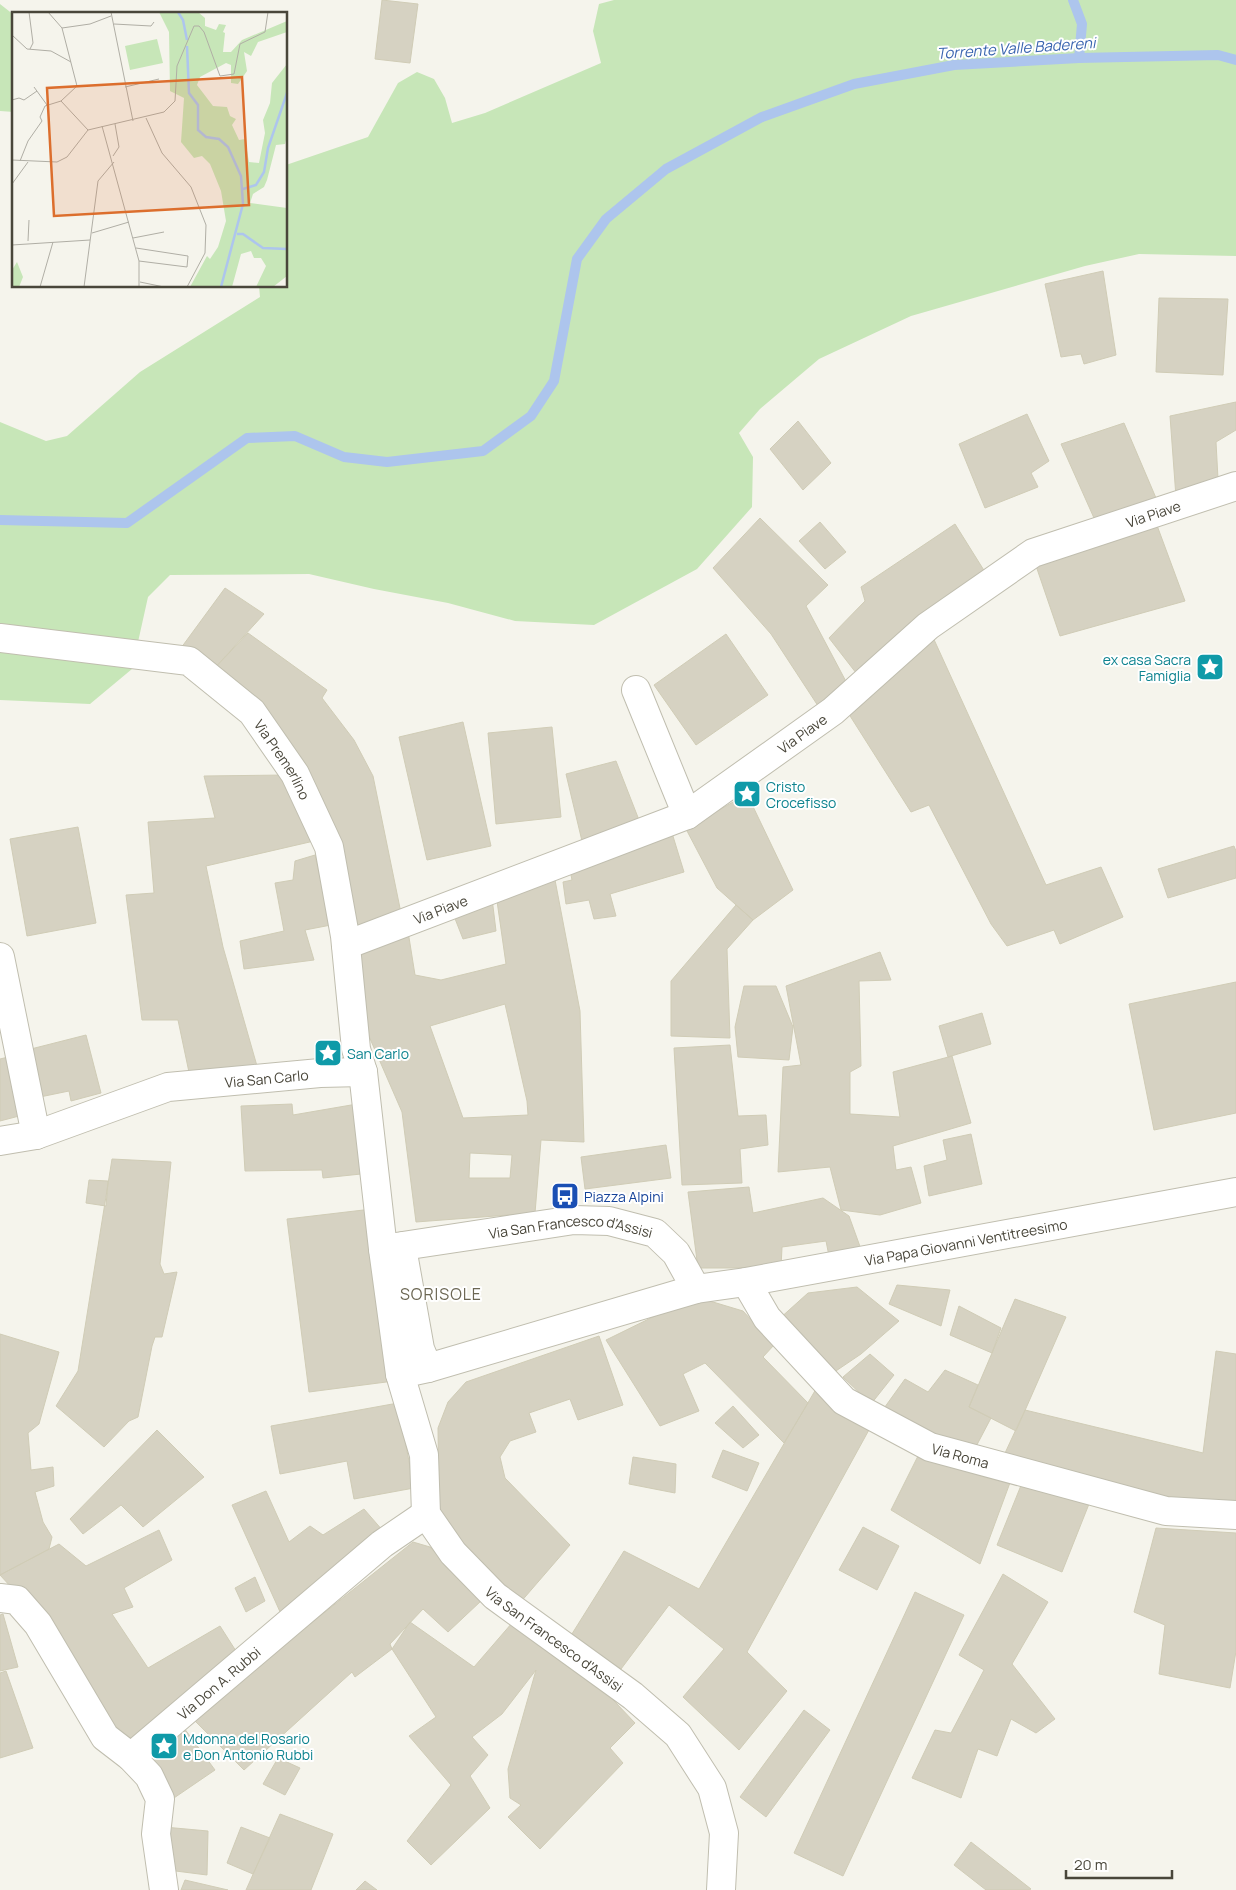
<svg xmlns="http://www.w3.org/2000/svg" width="1236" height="1890" font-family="Manrope,sans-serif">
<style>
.green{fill:#c7e6b8}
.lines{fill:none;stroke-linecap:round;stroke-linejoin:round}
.stream{stroke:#adc5ed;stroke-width:10}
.building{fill:#d6d2c2;stroke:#d0ccb6;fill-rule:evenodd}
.minor-casing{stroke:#c0beaf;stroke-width:30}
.minor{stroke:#fff;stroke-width:28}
.labels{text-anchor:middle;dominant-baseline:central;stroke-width:4;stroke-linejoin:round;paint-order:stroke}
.street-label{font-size:14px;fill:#49463a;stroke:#fff}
.culture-label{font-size:14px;fill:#0d838f;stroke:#fff;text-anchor:start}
.transit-label{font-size:14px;fill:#164399;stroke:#fff;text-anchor:start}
.water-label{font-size:15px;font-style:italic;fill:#3964af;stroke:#fff}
.quarter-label{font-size:16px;letter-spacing:1px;fill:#6b6652;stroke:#fff}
.inset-river{fill:none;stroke:#adc5ed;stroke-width:2.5}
.inset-road{fill:none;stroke:#b0aea5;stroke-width:1}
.view{fill:#dc6e2d;fill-opacity:0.15;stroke:#dc6e2d;stroke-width:2.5}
.inset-edge{fill:none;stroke:#49463a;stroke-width:2.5}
</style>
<rect width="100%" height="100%" fill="#f5f4ec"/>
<!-- green -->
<path class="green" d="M614,0h622v256l-97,-2 -54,12 -174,50 -92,43 -59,50 -21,24 14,24 -1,50 -55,62 -103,56 -79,-4 -67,-18 -74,-14 -65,-15 -139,1 -22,22 -16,72 -42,35 -90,-4v-278l46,19 21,-5 73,-64 120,-75 -1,-11h27v-121l82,-28 30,-54 19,-11 17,7 11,19 7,25 33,-10 116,-50 -8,-32 6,-27z
M0,4l14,11v97l-14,-1z"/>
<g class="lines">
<!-- stream -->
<path class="stream" d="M1073,0l9,24 -3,34
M0,520l127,3 120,-85 48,-2 49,21 43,5 96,-11 48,-35 23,-35 23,-122 29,-40 60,-50 96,-52 92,-33 100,-19 125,-7 139,-3 18,5"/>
</g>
<!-- building -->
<path class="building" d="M382,0l36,4 -8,59 -35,-4z
M1103,271l13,84 -32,9 -3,-10 -20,3 -16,-73z
M1159,298l69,1 -5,76 -67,-3z
M1236,402v28l-20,12 2,37 -42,18 -6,-81z
M1027,414l22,47 -18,12 7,14 -53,21 -26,-64z
M798,421l33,42 -28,27 -33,-41z
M1124,423l35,82 -65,13 -33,-74z
M760,518l68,67 -22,21 44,83 -28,23 -51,-78 -58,-66z
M1155,520l30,81 -125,35 -26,-76z
M820,522l26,30 -21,17 -26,-28z
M955,524l30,48 -125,106 -31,-40 36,-37 -4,-14z
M225,588l39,26 -52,57 -31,-23z
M248,633l79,57 -5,8 32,42 19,36 29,142 -57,18 -50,-162 -83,-103z
M931,633l115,252 55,-18 22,50 -63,27 -6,-14 -47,16 -16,-22 -62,-119 -18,7 -66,-104z
M726,634l42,61 -72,50 -42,-60z
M463,722l28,124 -64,14 -28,-123z
M552,727l9,90 -65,7 -8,-91z
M616,761l23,59 -57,21 -16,-67z
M286,775l28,66 -108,25 17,81 34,119 -67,11 -12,-57h-36l-16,-125 28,-2 -6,-71 67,-4 -11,-42z
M747,794l46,96 -40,30 -36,-32 -31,-59z
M78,827l18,96 -69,13 -17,-97z
M672,833l12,39 -74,22 6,22 -22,3 -5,-19 -23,4 -3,-22 9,-2 -2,-10z
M1234,846l2,5v27l-68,20 -10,-29z
M315,855l16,70 -26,5 9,30 -70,9 -4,-28 44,-10 -9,-48 18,-3 2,-19z
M555,880l25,131 4,131 -43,-2 -6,73 -119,9 -14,-110 -34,-78 -16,-84 55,-25 8,50 26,5 65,-16 -9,-63zM505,1004l22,97 1,14 -65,3 -33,-92zM470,1153l42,2 -2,23h-41z
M491,890l5,41 -33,8 -11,-28z
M736,905l17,15 -26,29 3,89 -59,-2v-55z
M880,952l11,28 -32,1 2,85 -11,6v42l50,3 -7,-45 59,-16 19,67 -78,23 3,24 15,-3 10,36 -41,12 -39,-5 -11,-43 -52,5 5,-105 18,-2 -15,-79z
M1236,982v131l-82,17 -25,-126z
M744,986h32l17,41 -4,33 -51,-3 -3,-30z
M982,1013l9,31 -43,13 -9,-31z
M86,1035l15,58 -30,8 -2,-10 -34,7 -8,-48z
M730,1045l8,71 28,-1 2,30 -28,4 2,34 -60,2 -8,-137z
M8,1057l15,58 -23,6v-62z
M292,1104l1,11 64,-11 4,70 -38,4 -1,-8 -77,1 -4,-65z
M971,1134l11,50 -53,12 -5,-30 23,-6 -4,-20z
M666,1145l5,33 -86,11 -4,-32z
M112,1159l59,3 -11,102 4,10 13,-2 -15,65h-7l-3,9 -14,71 -9,4 -25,26 -48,-41 22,-35z
M89,1180l19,1 -2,25 -20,-3z
M749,1187l4,26 70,-15 26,18 13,36 -32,9 -4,-20 -44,6 -1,21h-83l-10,-76z
M372,1209l22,172 -85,11 -22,-173z
M897,1285l53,5 -9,36 -52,-22z
M857,1287l42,34 -38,33 -37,25 -46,-59 30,-27z
M703,1299l40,12 31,34 -11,12 45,46 -24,40 -79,-80 -22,11 16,37 -39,15 -54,-86 55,-27z
M1015,1299l51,18 -50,114 -47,-24z
M959,1306l42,22 -9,25 -42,-18z
M0,1334l59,18 -20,72 -11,9 3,37 22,-3 1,19 -19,6 8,30 9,15 -3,12 -49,26z
M599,1336l24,69 -45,15 -8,-21 -41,14 7,19 -26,9 -10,16 5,21 65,67 -51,59 -60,-62 -20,-34 -1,-80 10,-26 18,-20z
M1216,1351l20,3v161l-237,-49 26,-56 178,43z
M870,1354l24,21 -23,29 -28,-27z
M945,1370l33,15 -9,22 22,11 -21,40 -88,-47 23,-32 23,13z
M816,1389l54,39 -123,224 40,39 -48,59 -56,-53 41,-48 -55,-44 -48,64 -51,-32 54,-86 75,38z
M398,1403l16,85 -60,11 -7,-38 -67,13 -9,-48z
M733,1406l26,29 -16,13 -28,-25z
M157,1430l47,47 -61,50 -22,-22 -38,29 -13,-15z
M723,1450l36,13 -12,28 -35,-14z
M921,1450l90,30 -31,84 -89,-54z
M633,1457l43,7 -1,29 -46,-9z
M1024,1478l65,26 -27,68 -65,-27z
M266,1491l23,51 21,-16 13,9 41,-26 26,30 -109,75 -49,-109z
M863,1527l36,19 -22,44 -38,-20z
M1156,1528l80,5v118l-6,37 -71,-14 6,-49 -31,-13z
M159,1530l13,30 -48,28 9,19 -21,7 36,54 72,-42 23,36 -84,72 -30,4 -22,-7 -50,-94 -57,-62 59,-31 27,22z
M413,1542l17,5 51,54 -33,31 -25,-23 -33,35 2,5 -37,28 -3,-5 -108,98 -52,-52z
M1003,1574l45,28 -36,62 43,55 -19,14 -25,-14 -14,37 -19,-7 -17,49 -49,-20 23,-48 16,3 33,-63 -25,-15z
M255,1577l10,24 -19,11 -11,-24z
M915,1592l49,23 -121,261 -49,-23z
M3,1614l15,53 -18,4v-56z
M410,1622l64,45 38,-44 87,62 36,38 -25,25 13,15 -83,86 -32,-32 13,-12 -11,-7 -2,-29 28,-99 -34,44 -30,23 16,18 -18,21 20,32 -59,57 -24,-24 44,-56 -42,-49 27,-19 -44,-68z
M6,1671l27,77 -33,10v-85z
M804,1710l26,20 -64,87 -26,-20z
M184,1728l31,42 -44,30 -26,-40z
M278,1758l22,10 -15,27 -22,-11z
M280,1814l53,20 -22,56h-65z
M164,1827l44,4 -1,44 -47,-6z
M241,1827l29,11 -17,36 -26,-11z
M971,1842l60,47 -2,1h-43l-32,-25z
M185,1880l43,10h-47z
M365,1881l12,9h-21z"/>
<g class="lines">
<defs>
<g id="minor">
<path id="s1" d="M0,638l189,23 63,51 43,62 34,73 16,89 11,113 7,23 20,177 17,125 24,81 2,59 27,39 42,43 138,100 45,39 34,53 12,45 -3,57"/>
<path d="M636,690l51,125"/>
<path id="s2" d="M346,945l341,-130 146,-104 95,-85 105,-73 203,-67"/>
<path d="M0,957l36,178"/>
<path id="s3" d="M0,1141l36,-6 132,-48 152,-14 43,-1"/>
<path d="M404,1246v13l16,90 8,19"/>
<path id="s4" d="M383,1249l191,-29 35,1 46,12 21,20 20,36"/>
<path id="s5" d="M746,1282l21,36 77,83 86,46 236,64 70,4"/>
<path id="s6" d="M400,1374l28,-6 268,-79 50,-7 490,-90"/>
<path id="s7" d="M0,1598l17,2 21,24 67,113 26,20 251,-213 44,-30"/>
<path d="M131,1757l18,19 11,23 -4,35 8,56"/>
</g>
</defs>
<!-- minor casing -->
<use href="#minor" class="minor-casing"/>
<!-- minor -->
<use href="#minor" class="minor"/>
</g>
<!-- icons -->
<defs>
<symbol id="sight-square" viewBox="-11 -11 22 22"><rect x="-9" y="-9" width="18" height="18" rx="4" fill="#0f9aa8" stroke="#fff"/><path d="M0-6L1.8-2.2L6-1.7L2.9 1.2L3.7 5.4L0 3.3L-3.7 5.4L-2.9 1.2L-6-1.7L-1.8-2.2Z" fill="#fff"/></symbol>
<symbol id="bus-square" viewBox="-11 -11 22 22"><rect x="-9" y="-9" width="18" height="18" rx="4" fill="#1a4fb4" stroke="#fff"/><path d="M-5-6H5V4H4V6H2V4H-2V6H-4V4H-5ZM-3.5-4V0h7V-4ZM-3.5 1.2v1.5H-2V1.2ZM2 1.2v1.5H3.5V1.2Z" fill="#fff"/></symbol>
</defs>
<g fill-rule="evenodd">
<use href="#sight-square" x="1194" y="651" width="32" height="32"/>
<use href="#sight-square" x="731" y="778" width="32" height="32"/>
<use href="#sight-square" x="312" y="1037" width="32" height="32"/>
<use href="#bus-square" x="549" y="1180" width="32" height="32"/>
<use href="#sight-square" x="148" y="1730" width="32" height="32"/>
</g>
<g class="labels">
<!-- street labels -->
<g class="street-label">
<text stroke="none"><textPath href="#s2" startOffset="926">Via Piave</textPath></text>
<text stroke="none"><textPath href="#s2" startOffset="506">Via Piave</textPath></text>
<text stroke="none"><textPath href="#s1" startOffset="328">Via Premerlino</textPath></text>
<text stroke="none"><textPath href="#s2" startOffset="101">Via Piave</textPath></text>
<text stroke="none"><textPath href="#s3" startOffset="276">Via San Carlo</textPath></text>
<text stroke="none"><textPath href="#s4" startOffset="190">Via San Francesco d'Assisi</textPath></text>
<text stroke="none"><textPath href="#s6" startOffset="582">Via Papa Giovanni Ventitreesimo</textPath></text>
<text stroke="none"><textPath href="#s5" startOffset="284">Via Roma</textPath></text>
<text stroke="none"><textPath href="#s1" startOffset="1284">Via San Francesco d'Assisi</textPath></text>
<text stroke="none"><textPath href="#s7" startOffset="328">Via Don A. Rubbi</textPath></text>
</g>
<!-- culture labels -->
<g class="culture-label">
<text x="1191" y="659" text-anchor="end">ex casa Sacra<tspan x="1191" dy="16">Famiglia</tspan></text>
<text x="766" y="786">Cristo<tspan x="766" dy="16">Crocefisso</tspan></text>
<text x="347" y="1053">San Carlo</text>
<text x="183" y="1738">Mdonna del Rosario<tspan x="183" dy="16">e Don Antonio Rubbi</tspan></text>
</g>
<!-- transit labels -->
<g class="transit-label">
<text x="584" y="1196">Piazza Alpini</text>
</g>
<!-- water labels -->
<g class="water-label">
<text transform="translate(1016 48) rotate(-4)">Torrente Valle Badereni</text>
</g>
<!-- quarter labels -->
<g class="quarter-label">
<text x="441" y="1294">SORISOLE</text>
</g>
</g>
<!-- overview -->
<g transform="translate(12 12)">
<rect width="275" height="275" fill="#f5f4ec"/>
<path d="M147,0h39l7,6v8l11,4 3,-6 7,1 -3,7 2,1 -2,19h8l11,-12 45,-19v11l-29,10 -7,14 -7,-4 3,19 -9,13 -7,-1v-18l-5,-2 -26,14 -3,8 16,21 14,1 3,9 6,3 -4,6 7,15 6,-1 4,23 10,1 6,-30 -2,-13 7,-17 2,-20 15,-19v72l-2,8 -9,1 -9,35 -3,7 -11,7 -3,9 37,5v68l-14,11h-17l10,-21 -5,-8h-7l-3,-7 -10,3 -9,33h-42l17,-31 3,3 8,-12 8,-26 -5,-30 -11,-27 -8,-8 -8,2 -13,-16 3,-44 -14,-7 -1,-59zM145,27l6,24 -33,7 -5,-24zM5,250l6,15 -4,10h-7v-17z" fill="#c7e6b8"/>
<path class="inset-river" d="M166,0l5,8 4,20M175,34l2,47 9,12v25l8,7 13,2 9,8 13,29 2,28 -22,83M231,177l13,-4 8,-13 4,-24 19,-55M225,222h6l20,14 24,1"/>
<path class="inset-road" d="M17,0l4,31 -3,6M36,0l14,16 15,58 -16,15 27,29M99,0l22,109M102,12l37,2 3,-4M50,16l28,-4 21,-8M0,23l15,14 24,2 20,11M22,75l13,18M113,75l34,-8M0,88l7,-2 5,2 13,-9M134,106l16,35 29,34 15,38 -1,28 -18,34M90,114l37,135v26M101,144l6,-9 -4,-23M0,148l45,2 10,-5 21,-27 76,-18 11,-11 2,-35 17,-40h5l5,6 16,44 14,-2 6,-30 25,-12 3,-20M8,149l8,-20 14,-20 -2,-4 5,-11 16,-5M0,172l16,-22M80,221l37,-11M121,226l31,-6M16,229l1,-21M0,233l78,-5M124,236l52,8 -1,11 -48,-6M128,270l24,5M28,275l13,-45M72,275l14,-106 16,-19"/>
<path class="view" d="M230,65l7,128 -195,11 -7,-128z"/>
<rect width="275" height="275" class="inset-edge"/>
</g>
<!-- scale -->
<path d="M1066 1870v8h106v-8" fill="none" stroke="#49463a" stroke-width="2.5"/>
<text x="1074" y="1870" font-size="15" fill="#49463a" stroke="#ffffff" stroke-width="4" paint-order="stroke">20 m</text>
</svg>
